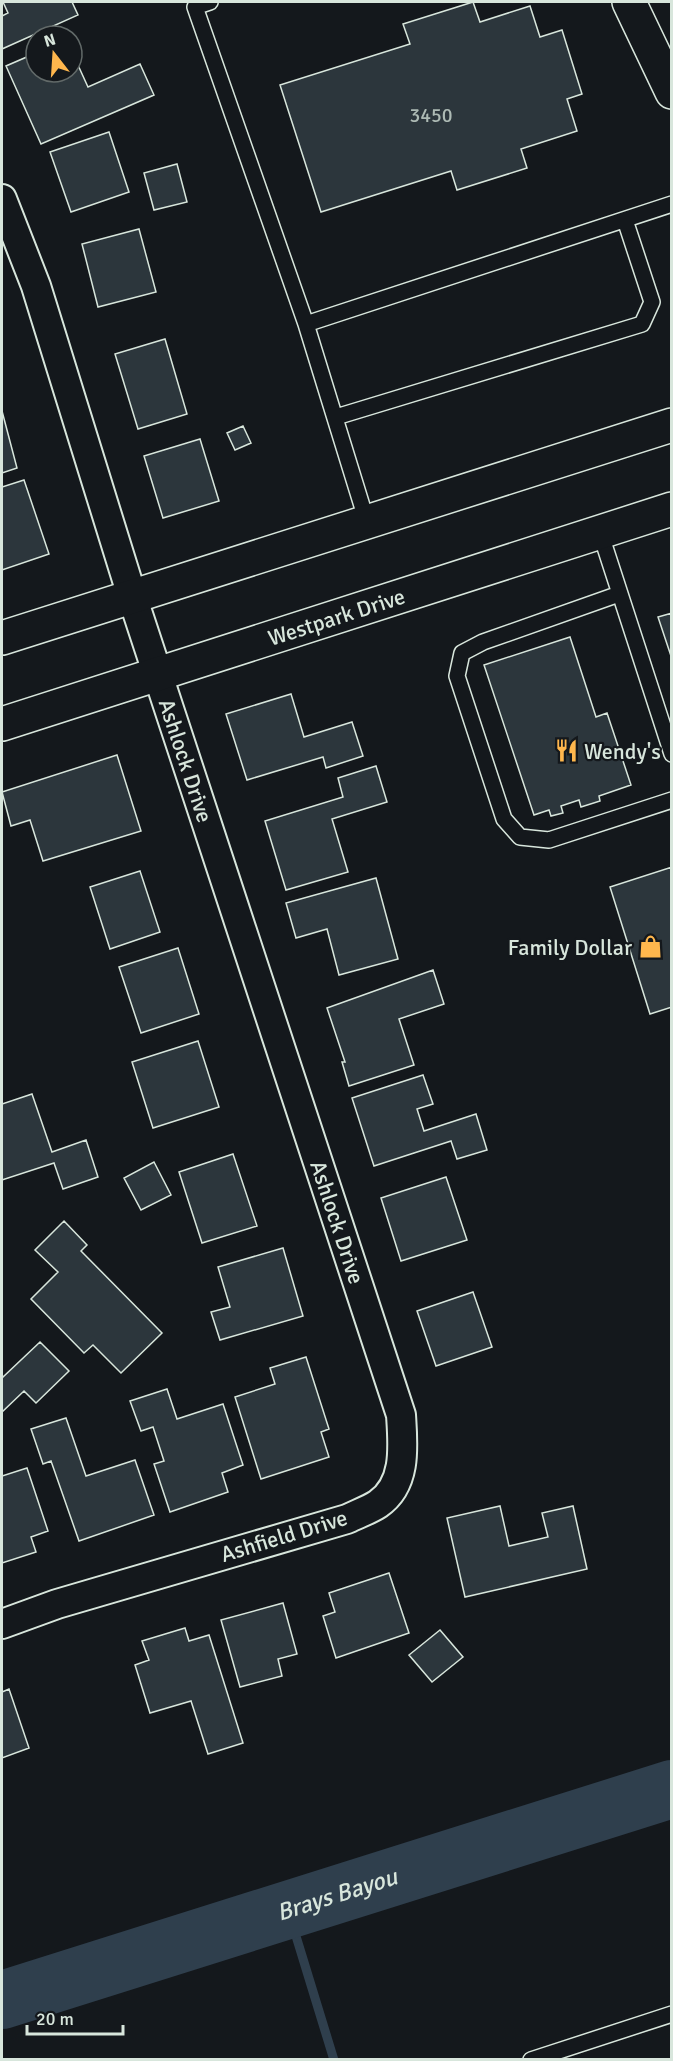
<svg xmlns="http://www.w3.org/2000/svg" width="673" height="2061" font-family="Signika,sans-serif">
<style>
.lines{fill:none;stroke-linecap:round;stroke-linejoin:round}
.stream{stroke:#2f3f4d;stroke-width:9}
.river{stroke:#2f3f4d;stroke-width:58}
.building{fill:#2c363c;stroke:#d8e6dc;stroke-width:1.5}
.service-casing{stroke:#d8e6dc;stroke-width:18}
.minor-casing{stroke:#d8e6dc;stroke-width:32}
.secondary-casing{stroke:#d8e6dc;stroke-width:36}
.service{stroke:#14181c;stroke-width:15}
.minor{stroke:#14181c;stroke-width:28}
.secondary{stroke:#14181c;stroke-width:33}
.labels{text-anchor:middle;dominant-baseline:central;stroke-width:4.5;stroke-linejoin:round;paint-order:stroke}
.number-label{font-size:20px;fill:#adbab4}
.street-label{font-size:22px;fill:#d8e6dc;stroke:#14181c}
.poi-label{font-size:22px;fill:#d8e6dc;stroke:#14181c;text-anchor:start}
.water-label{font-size:24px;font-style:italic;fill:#d8e6dc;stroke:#14181c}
</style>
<rect width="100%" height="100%" fill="#14181c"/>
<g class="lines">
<!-- stream -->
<path class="stream" d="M288,1910l46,150"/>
<!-- river -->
<path class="river" id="s1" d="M2,2000l670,-211"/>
</g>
<!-- building -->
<path class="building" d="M3,2h69l6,13 -76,34v-33l6,-3z
M473,2l7,20 50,-16 10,31 22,-7 20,64 -15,5 10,32 -56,18 6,19 -70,22 -6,-19 -130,41 -41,-127 130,-41 -7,-20z
M72,52l16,35 52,-23 14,31 -113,49 -35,-78 30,-13v19h36z
M109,132l20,60 -58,20 -21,-60z
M177,164l10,38 -33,8 -10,-37z
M139,229l17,63 -58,15 -16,-63z
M165,339l22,75 -49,15 -23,-75z
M2,411l15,57 -15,5z
M243,426l8,17 -16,7 -8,-17z
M200,439l19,62 -56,17 -19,-62z
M24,480l25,74 -47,16v-83z
M672,613v46l-14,-42z
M570,637l26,80 11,-4 24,72 -32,11 1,5 -19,6 -2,-7 -18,6 2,7 -12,3 -2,-6 -15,5 -50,-150z
M291,694l13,43 48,-15 11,34 -37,12 -3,-11 -76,23 -21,-66z
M117,755l24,76 -98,30 -13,-41 -19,6 -9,-34z
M376,766l11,36 -55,17 16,53 -62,18 -21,-69 78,-24 -5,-19z
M672,867v140l-22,7 -40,-127z
M140,871l20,61 -50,17 -20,-62z
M376,878l22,81 -59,16 -12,-46 -31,9 -10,-35z
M178,948l21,66 -58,19 -22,-66z
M433,970l11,34 -45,15 15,46 -65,21 -7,-24h3l-18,-54z
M198,1041l21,66 -66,21 -21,-66z
M423,1075l10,29 -16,5 7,22 52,-17 11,36 -30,9 -6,-18 -77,25 -22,-68z
M32,1094l20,58 34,-12 12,37 -35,12 -9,-26 -52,17v-76z
M233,1154l24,72 -55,17 -23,-71z
M154,1162l17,33 -30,15 -17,-32z
M446,1177l21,63 -66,21 -20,-63z
M64,1221l23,24 -6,6 81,82 -41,40 -28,-28 -9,8 -53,-54 27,-27 -23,-22z
M283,1248l20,68 -83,24 -9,-28 19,-5 -12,-40z
M473,1292l19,55 -56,19 -19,-55z
M40,1342l29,29 -33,32 -12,-12 -22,21v-37l1,2z
M306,1357l23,72 -8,3 8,25 -68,22 -26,-82 40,-13 -5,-16z
M167,1389l10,30 46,-15 20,61 -21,8 6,19 -58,20 -16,-48 10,-3 -11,-34 -12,4 -11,-30z
M66,1418l20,58 49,-16 19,55 -75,26 -28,-80 -8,3 -12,-35z
M27,1468l21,63 -17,6 5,15 -34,11v-87z
M500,1506l9,40 39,-9 -6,-24 31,-7 14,63 -122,28 -18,-79z
M389,1573l20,60 -73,25 -13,-42 12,-4 -6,-19z
M283,1603l14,51 -19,5 4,17 -42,11 -19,-67z
M185,1628l4,13 20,-6 34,108 -35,11 -17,-53 -41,12 -15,-48 14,-5 -7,-19z
M440,1630l23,27 -31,25 -23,-27z
M9,1689l20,59 -27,10v-66z"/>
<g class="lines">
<defs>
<path id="service" d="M210,2l-15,5 111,317 366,-120
M306,324l61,198
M336,417l306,-93 10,-22 -27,-82
M600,532l72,222
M619,594l-136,48 -21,11 -5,23 47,143 16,18 29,3 123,-40
M531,2060l141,-46"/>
<g id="minor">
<path id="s2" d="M2,199l34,87 96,310 269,819c2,31 6,69 -23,89 -9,6 -21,10 -31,15l-290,85 -55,20"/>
</g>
<g id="secondary">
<path d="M629,2l43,90"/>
<path d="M2,638l670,-213"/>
<path id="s3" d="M2,724l670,-215"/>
</g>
</defs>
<!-- service casing -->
<use href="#service" class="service-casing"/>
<!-- minor casing -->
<use href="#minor" class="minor-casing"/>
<!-- secondary casing -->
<use href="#secondary" class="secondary-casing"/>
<!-- service -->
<use href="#service" class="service"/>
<!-- minor -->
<use href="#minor" class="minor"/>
<!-- secondary -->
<use href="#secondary" class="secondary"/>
</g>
<!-- icons -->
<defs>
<symbol id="restaurant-bare" viewBox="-9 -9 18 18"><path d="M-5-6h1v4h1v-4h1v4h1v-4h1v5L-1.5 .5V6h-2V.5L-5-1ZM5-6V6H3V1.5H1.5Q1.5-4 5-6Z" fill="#ffb74d" stroke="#14181c" stroke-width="2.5" paint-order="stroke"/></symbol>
<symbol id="shop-bare" viewBox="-9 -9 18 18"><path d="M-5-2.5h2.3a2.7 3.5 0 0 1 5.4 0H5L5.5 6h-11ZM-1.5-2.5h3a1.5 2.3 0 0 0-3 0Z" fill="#ffb74d" stroke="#14181c" stroke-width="2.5" paint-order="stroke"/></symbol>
</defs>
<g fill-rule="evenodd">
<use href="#restaurant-bare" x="550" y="734" width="33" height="33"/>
<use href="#shop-bare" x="634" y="930" width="33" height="33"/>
</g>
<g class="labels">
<!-- number labels -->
<g class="number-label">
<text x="431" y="115">3450</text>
</g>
<!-- street labels -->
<g class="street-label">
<text stroke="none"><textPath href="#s3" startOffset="351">Westpark Drive</textPath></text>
<text stroke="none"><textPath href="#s2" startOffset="591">Ashlock Drive</textPath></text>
<text stroke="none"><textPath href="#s2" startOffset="1077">Ashlock Drive</textPath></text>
<text transform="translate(284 1536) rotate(-17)">Ashfield Drive</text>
</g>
<!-- poi labels -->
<g class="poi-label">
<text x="584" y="751">Wendy's</text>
<text x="632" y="947" text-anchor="end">Family Dollar</text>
</g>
<!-- water labels -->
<g class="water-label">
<text stroke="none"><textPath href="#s1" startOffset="351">Brays Bayou</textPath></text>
</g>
</g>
<!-- border -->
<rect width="673" height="2061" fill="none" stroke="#d8e6dc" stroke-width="6"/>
<!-- north arrow -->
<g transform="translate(54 54) rotate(343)"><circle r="28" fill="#14181c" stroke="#626a69" stroke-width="1.5"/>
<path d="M0-4.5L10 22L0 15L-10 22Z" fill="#ffb74d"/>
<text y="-9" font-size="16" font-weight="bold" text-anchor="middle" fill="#d8e6dc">N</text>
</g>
<!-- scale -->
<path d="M27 2025v9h96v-9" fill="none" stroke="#d8e6dc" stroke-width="3"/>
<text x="36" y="2025" font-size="18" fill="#d8e6dc" stroke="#14181c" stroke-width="4.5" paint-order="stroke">20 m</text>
</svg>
